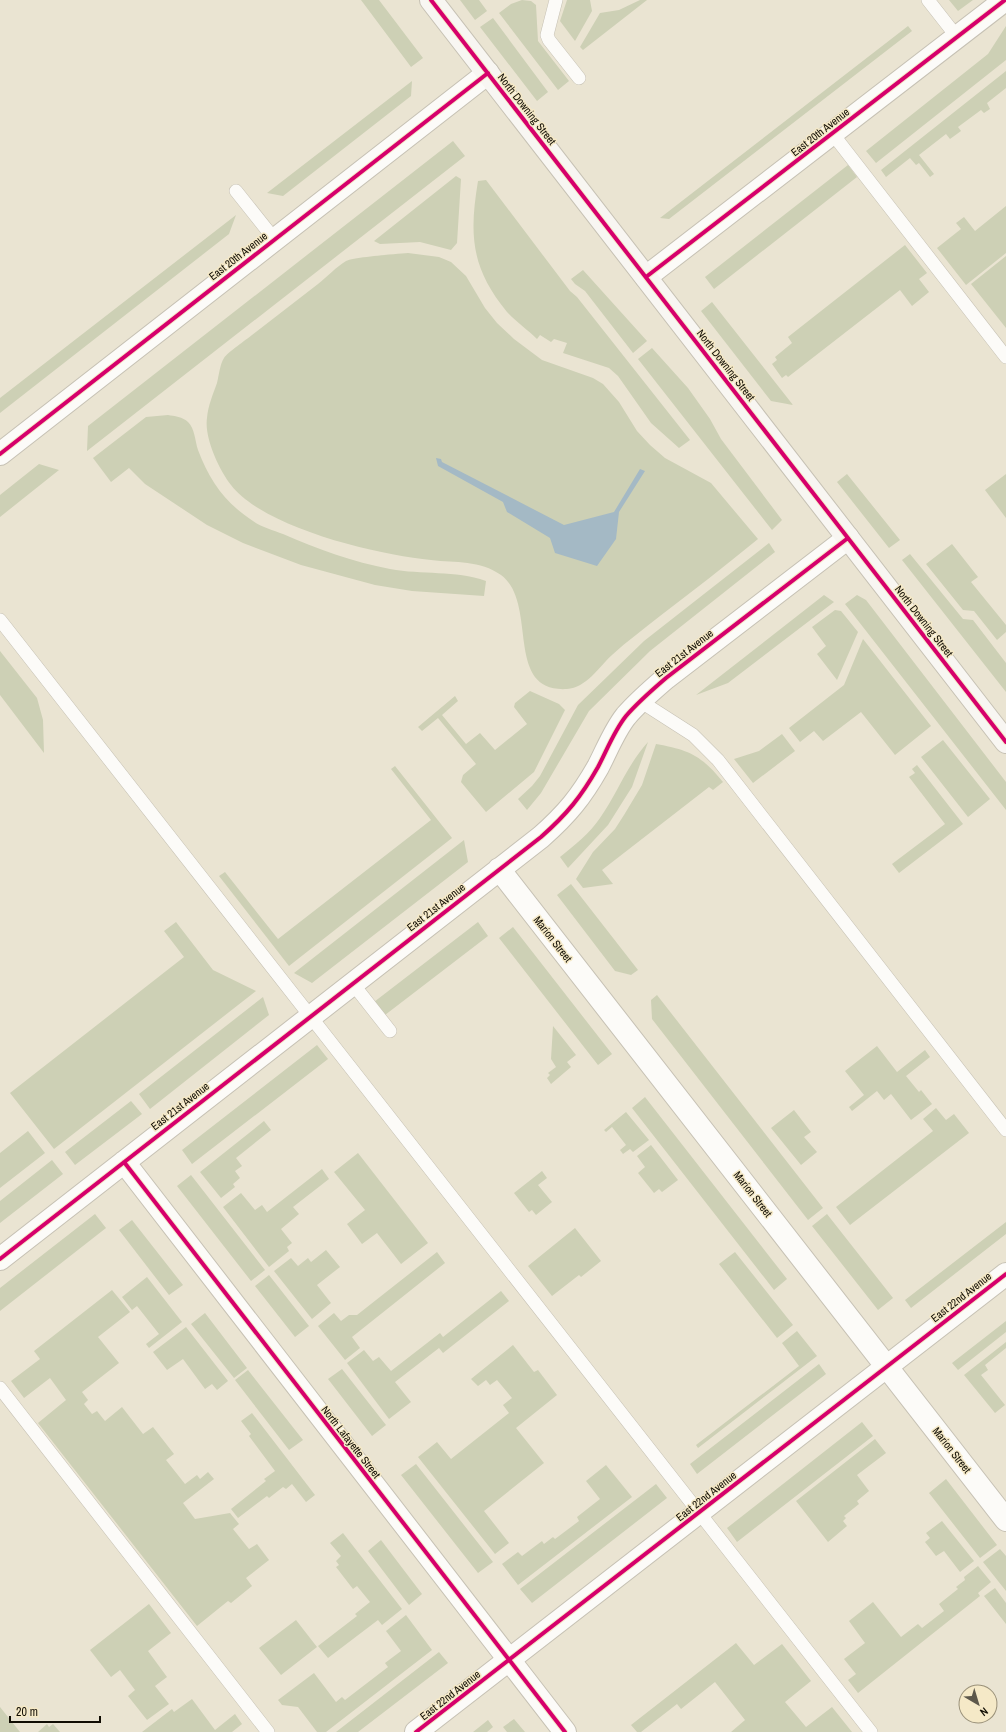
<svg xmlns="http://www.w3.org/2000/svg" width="1006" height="1732" font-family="'Archivo Narrow',sans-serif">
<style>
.green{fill:#cdd0b5}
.water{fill:#a4b9c5}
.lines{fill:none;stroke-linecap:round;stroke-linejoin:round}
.service-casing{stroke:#c6c1b4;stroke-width:14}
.minor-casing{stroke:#c6c1b4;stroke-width:24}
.tertiary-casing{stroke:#c6c1b4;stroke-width:24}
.secondary-casing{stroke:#c6c1b4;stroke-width:24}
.service{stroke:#fcfbf8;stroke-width:13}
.minor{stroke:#fcfbf8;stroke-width:22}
.tertiary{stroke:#fcfbf8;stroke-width:22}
.secondary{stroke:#f8f6f2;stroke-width:22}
.cycleway-casing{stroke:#f5e9c7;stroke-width:6}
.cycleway{stroke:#d6006c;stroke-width:4}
.labels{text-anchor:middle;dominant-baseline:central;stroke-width:3;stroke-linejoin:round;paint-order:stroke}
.street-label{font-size:11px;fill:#110d03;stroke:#f5e9c7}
</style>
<rect width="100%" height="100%" fill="#eae4d2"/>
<!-- green -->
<path class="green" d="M361,0h18l44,58 -12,9z
M460,0h19l8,11 -12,9z
M522,0l9,1 5,4 2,36 31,40 -11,9 -59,-77 12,-9z
M567,0h23l2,11 -17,30 -15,-20z
M640,0h7l-64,50 -3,-3 20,-34 19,-3z
M949,0h24l-15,11z
M493,18l55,74 -11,9 -57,-74z
M908,26l4,5 -243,188 -9,-1z
M1006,26v34l-130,103 -10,-12 122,-97z
M1006,71v17l-19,15 3,6 -6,4 -3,-3 -23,17 3,4 -11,8 -4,-5 -27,21 15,19 -4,3 -11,-14 -3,2 -6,-7 -24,19 -5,-7z
M412,81l-1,15 -128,100 -16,-3z
M453,141l12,15 -378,295 1,-25z
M848,165l9,12 -143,112 -9,-12z
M456,176l5,3 -4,64 -6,7 -31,-8 -40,2 -6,-3z
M486,180l84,111 7,6 113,143 -11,8 -28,-25 -33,-47 -9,-8 -46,-15 4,-10 -13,-4 -3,3 -11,-7 -3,4c-9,-9 -21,-17 -30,-27 -36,-44 -38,-77 -29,-131z
M1006,206v47l-40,32 -29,-37 24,-19 -5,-6 8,-6 11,14z
M236,215l-7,19 -229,179v-15z
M905,245l22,28 -8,6 10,13 -17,14 -12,-16 -112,87 -2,-2 -4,3 -10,-14 5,-4 -2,-3 17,-14 -4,-6z
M408,253l31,4 12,5 15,14 19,32 12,15 17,16 28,21 51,18 10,6 16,18 18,29 13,14 15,13 46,25 47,56c-32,26 -65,52 -98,77 -16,13 -33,25 -48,39 -13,12 -26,33 -45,34 -64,4 -28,-86 -66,-114 -21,-15 -45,-12 -70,-15 -53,-5 -167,-32 -200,-75 -12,-15 -27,-48 -24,-67 1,-12 6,-24 10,-35 2,-8 3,-19 7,-25 4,-6 22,-18 28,-23 22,-17 44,-34 66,-51 9,-7 18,-17 28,-23 9,-4 49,-7 62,-8z
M1006,256v72l-35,-44z
M583,270l64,71 -14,12 -48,-62 -10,-7 -4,-5z
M712,302l81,103 -22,-4 -70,-90z
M652,348l36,40 22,31 11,20 61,81 -10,10 -134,-171z
M168,415c6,1 15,2 20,7 7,7 7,19 10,28 12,31 26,52 55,71 8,6 20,9 30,13 34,15 70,28 107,35 32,6 65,1 96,12l-2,15 -72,-5 -37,-6 -74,-20 -58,-22 -36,-18 -62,-41 -16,-16 -18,14 -18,-24 53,-41z
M39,464l20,6 -59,47v-22z
M847,474l53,66 -11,8 -52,-66z
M1006,474v44l-21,-28z
M769,543l6,9 -125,99 -61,60 -48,82 -14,17 -9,-11 14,-13 8,-10 38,-71 66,-64z
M952,544l26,33 -7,5 35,43v7l-9,8 -23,-29 -11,-1 -37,-46z
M910,554l53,65 10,1 33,43v29l-104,-132z
M824,595l10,7 -106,81 -32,12z
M857,595l9,5 140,182v28l-161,-206z
M835,610l6,1 17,21 -21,48 -20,-26 9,-8 -14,-19z
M863,639l68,87 -36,29 -34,-43 -38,29 -9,-10 -14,11 -11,-14 55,-43z
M0,651l37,47 6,22 1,33 -44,-58z
M530,691l29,13 6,6 -31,62 -48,40 -25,-30 2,-7 13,-11 -38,-46 -16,13 -4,-4 37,-31 3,5 -16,14 24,29 14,-11 15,17 32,-26 -13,-17 1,-4z
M782,734l13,17 -42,32 -19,-24 25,-8z
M943,740l47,59 -22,18 -47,-60z
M648,742l-16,45 -24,38 -40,43 -8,-11c15,-12 29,-23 40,-39 17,-24 27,-53 48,-76z
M656,744c33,6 45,11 67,38l-10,8 -4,-3 -107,83 11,14 -30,4 -7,-9 17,-27 22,-23 9,-14 18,-30z
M917,765l46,59 -64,49 -7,-9 53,-40 -36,-47 6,-4 -3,-4z
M395,766l57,72 -163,128 -70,-90 6,-4 53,67 153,-119 -40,-51z
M464,840l4,22 -156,121 -18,-10z
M571,884l67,86 -7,5 -16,-4 -58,-76z
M176,922l37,48 43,21 -202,158 -44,-56 174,-136 -20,-26z
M478,922l10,14 -103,79 -11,-13z
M513,927l99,127 -14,11 -99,-127z
M657,995l166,213 -15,12 -156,-201 -1,-19z
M263,997l6,18 -119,94 -11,-15z
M553,1026l23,29 -9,7 4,5 -20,17 -4,-6 3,-3 -2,-2 8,-6 -5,-8z
M317,1045l11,14 -136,105 -10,-14z
M877,1046l20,26 28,-22 5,7 -24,19 13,16 2,-2 11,14 -21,16 -20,-26 -7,6 -7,-9 -25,20 -3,-4 15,-12 -19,-24z
M645,1097l142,182 -13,11 -142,-182z
M131,1101l11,13 -67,51 -10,-13z
M936,1108l10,12 8,-6 15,19 -119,92 -14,-18 97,-76 -10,-12z
M794,1110l17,22 -7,5 13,15 -16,13 -30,-37z
M626,1112l23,28 -16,12 -3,-3 -7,5 -3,-4 6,-5 -14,-18 -6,5 -2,-2z
M264,1121l7,9 -35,28 6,8 -7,5 5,7 -7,6 2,3 -14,11 -21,-26z
M28,1131l17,22 -45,35v-35z
M651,1145l27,35 -16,12 -3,-3 -5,4 -16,-20 7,-6 -8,-11z
M358,1153l70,90 -27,21 -24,-31 -15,11 -15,-20 18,-14 -31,-38z
M52,1160l11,14 -63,49v-22z
M322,1169l7,10 -36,28 6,7 -18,15 11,14 -5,4 2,4 -20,16 -46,-60 18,-14 14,17 7,-5 5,7z
M542,1171l5,7 -9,7 14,17 -16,13 -4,-5 -3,2 -15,-19z
M191,1175l74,95 -14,11 -74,-95z
M95,1214l11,14 -106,83v-23z
M827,1214l66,84 -15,12 -66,-84z
M132,1220l51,65 -14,10 -50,-65z
M1006,1222v12l-95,74 -6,-8z
M575,1228l26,33 -20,16 -2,-2 -27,21 -24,-30z
M326,1250l14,17 -23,18 14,18 -19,16 -38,-48 17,-13 7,8 10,-8 3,4z
M437,1252l8,11 -93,74 8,11 -15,12 -27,-34 16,-13 7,8 8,-6h8z
M735,1252l58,73 -16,13 -58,-74z
M269,1275l40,51 -14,11 -40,-51z
M147,1277l35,45 -33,26 -3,-4 13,-10 -22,-28 -5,4 -10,-13z
M112,1290l18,22 -32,25 21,26 -37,29 6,8 -4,4 8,10 5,-3 8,10 17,-14 21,27 10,-7 21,27 -8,6 19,24 12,-9 3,4 8,-7 6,7 -31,24 12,16 35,-6 9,11 -6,5 16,20 8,-5 12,16 -23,18 6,8 -21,17 -3,-2 -31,25 -159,-203 28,-23 -16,-22 -26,20 -13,-17 29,-22 -6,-8z
M501,1291l8,10 -66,52 -4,-5 -44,34 16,20 -22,17 -42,-56 17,-13 9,11 6,-4 12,14 49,-38 3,4z
M205,1313l42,55 -13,10 -43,-54z
M1006,1321v11l-48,38 -6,-7z
M186,1327l42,54 -11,9 -5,-6 -7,5 -22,-30 -16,11 -14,-18z
M797,1331l20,25 -119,92 -2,-3 103,-79 -17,-23z
M1006,1342v6l-21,17 3,5 -7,5 24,30 -10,8 -31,-38z
M513,1345l21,27 4,-2 19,25 -41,33 28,35 -60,48 25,32 -14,11 -77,-97 19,-15 14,17 58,-46 -6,-8 9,-7 -15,-18 -7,5 -4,-5 -8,6 -7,-7z
M819,1364l7,10 -129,100 -7,-10z
M342,1369l44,56 -14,11 -44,-57z
M248,1370l55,70 -14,10 -54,-70z
M252,1413l63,82 -9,7 -14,-18 -6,5 -3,-2 -14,11 -2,-2 -29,22 -7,-9 35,-28 -2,-2 11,-8 -26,-35 2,-2 -10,-13z
M862,1422l11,14 -136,106 -10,-14z
M875,1439l11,14 -29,22 12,16 -12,10 2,3 -15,12 2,2 -3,3 4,5 -19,16 -32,-41z
M416,1464l77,98 -15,11 -77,-98z
M606,1465l26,32 -114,88 -16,-21 16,-12 4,4 20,-15 2,3 9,-7 2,2 24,-18 -2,-4 23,-18 -14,-18z
M946,1479l51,66 -17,13 -51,-65z
M656,1484l11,14 -135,105 -12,-14z
M942,1521l32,40 -14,11 -16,-21 -8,5 -11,-14 5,-4 -4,-5z
M343,1533l59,76 -20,16 -4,-5 -50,38 -10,-12 39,-30 -2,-2 15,-12 -13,-16 -4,3 -17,-22 3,-2 -3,-4 5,-5 -11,-13z
M381,1540l41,54 -13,11 -41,-54z
M1000,1549l6,7v35l-23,-29z
M978,1566l13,16 -13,11 2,3 -122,97 -10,-13 8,-6 -12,-15 21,-16 -16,-22 24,-19 28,35 17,-13 4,4 22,-17 -5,-7 19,-15 -2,-2 9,-7 -1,-3z
M995,1588l11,15v21l-22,-28z
M149,1604l22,29 -23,18 19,26 -12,9 14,18 -22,16 -19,-24 7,-6 -15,-20 -9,7 -21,-27z
M406,1615l26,35 -106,82h-9l-19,-25 -16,-2 -4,-5 36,-27 22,29 6,-5 3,3 43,-33 -3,-4 16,-12 -15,-20z
M296,1620l21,27 -36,28 -22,-27z
M736,1643l18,22 28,-21 29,37 -26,21 21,25 26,-20 20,25h-121l14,-12 -30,-38 -34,27 -4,-5 -36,28h-4l-6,-7z
M439,1652l9,11 -90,69h-22z
M192,1699l23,31 20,-16 7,10 -10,8h-90l30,-23 2,3z
M0,1707l20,25h-20z
M514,1719l11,13h-18l-4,-5z
M488,1720l5,7 -6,5h-14z
M47,1724l2,3 4,-3 7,8h-22z"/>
<!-- water -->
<path class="water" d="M436,458l5,1 1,3 122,63 50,-13 26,-43 5,2 -26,41 -3,27 -19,27 -42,-13 -5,-15 -43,-26 -4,-10 -65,-36z"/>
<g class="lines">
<defs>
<path id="service" d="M556,0l-9,35 2,5 30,38
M928,0l29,37
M832,133l174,224
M236,191l39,49
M0,620l871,1112
M640,701l53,34 25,25 288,370
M353,984l37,47
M0,1388l268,344"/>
<path id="minor" d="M0,454l488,-381
M499,869l507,651
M124,1162l441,570
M0,1259l541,-422c26,-23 40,-40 57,-70 9,-17 16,-36 28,-51 12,-14 26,-26 40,-38l182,-140"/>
<path id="tertiary" d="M646,277l359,-277
M416,1732l590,-458"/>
<path id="secondary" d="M431,0l575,742"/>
</defs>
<!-- service casing -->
<use href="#service" class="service-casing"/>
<!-- minor casing -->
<use href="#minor" class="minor-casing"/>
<!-- tertiary casing -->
<use href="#tertiary" class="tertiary-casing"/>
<!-- secondary casing -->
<use href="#secondary" class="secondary-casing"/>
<!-- service -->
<use href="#service" class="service"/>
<!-- minor -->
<use href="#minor" class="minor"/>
<!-- tertiary -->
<use href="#tertiary" class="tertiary"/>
<!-- secondary -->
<use href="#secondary" class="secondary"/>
<defs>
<path id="cycleway" d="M431,0l575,742
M646,277l359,-277
M0,454l488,-381
M124,1162l441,570
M0,1259l541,-422c26,-23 40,-40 57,-70 9,-17 16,-36 28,-51 12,-14 26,-26 40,-38l182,-140
M416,1732l590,-458"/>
</defs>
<!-- cycleway casing -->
<use href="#cycleway" class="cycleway-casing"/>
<!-- cycleway -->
<use href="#cycleway" class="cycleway"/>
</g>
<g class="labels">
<!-- street labels -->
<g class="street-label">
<text transform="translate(527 109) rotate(52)">North Downing Street</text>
<text transform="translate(820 132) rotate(-38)">East 20th Avenue</text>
<text transform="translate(238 256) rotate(-38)">East 20th Avenue</text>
<text transform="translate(726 365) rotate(52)">North Downing Street</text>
<text transform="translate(924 621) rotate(52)">North Downing Street</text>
<text transform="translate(684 653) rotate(-38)">East 21st Avenue</text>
<text transform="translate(436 907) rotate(-38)">East 21st Avenue</text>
<text transform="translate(553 939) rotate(52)">Marion Street</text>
<text transform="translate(180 1106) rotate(-38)">East 21st Avenue</text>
<text transform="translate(753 1194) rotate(52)">Marion Street</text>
<text transform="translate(961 1297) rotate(-38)">East 22nd Avenue</text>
<text transform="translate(351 1442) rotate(52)">North Lafayette Street</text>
<text transform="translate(952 1450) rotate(52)">Marion Street</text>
<text transform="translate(706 1496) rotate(-38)">East 22nd Avenue</text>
<text transform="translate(450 1695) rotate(-38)">East 22nd Avenue</text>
</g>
</g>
<!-- north arrow -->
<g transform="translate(978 1704) rotate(142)"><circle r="19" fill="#f5e9c7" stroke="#9a9179"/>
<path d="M0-3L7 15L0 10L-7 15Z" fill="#5d584b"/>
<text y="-6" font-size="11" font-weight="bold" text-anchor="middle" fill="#110d03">N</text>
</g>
<!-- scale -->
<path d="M10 1716v6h90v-6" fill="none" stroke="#110d03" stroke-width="2"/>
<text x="16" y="1716" font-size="12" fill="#110d03" stroke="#f5e9c7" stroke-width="3" paint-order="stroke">20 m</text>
</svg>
